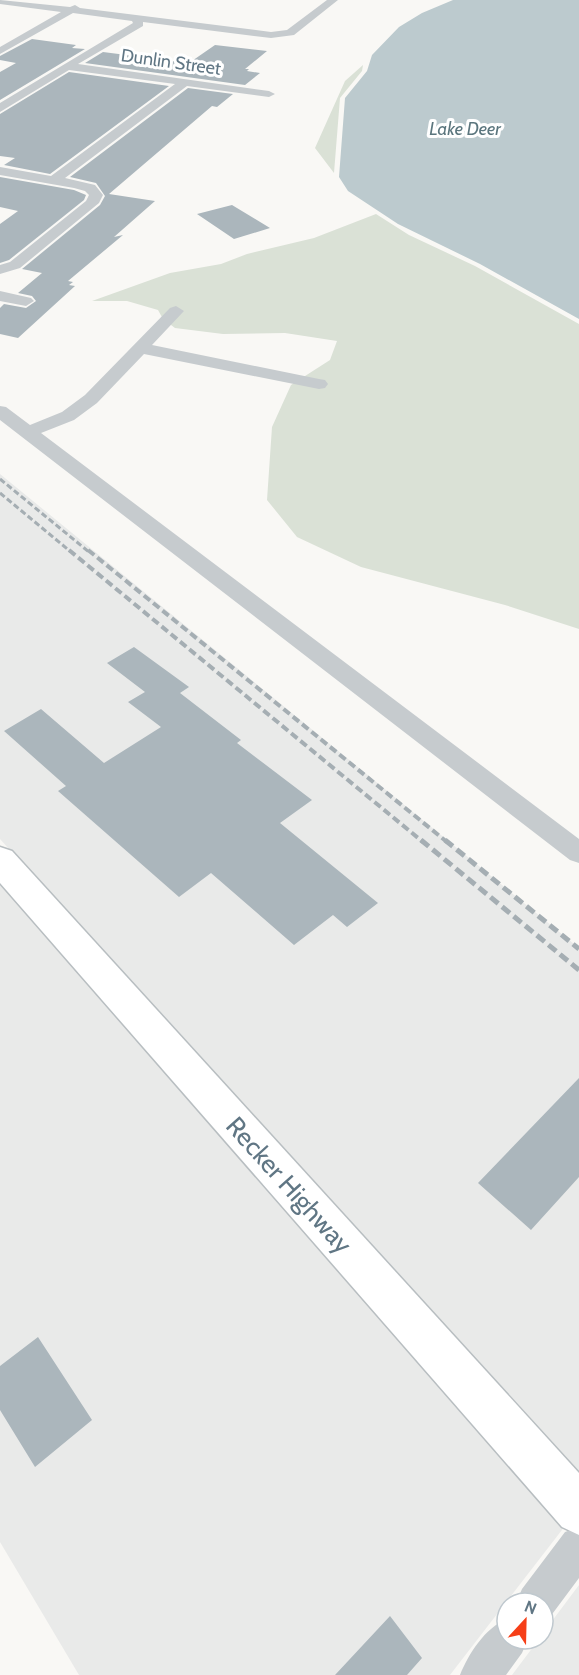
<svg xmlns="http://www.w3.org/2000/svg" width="579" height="1675" font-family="Cabin,sans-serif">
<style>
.built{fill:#e9eae9}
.green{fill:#dae1d6}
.water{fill:#bccace}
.building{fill:#abb6bc}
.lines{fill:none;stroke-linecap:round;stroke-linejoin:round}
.primary-casing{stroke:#b8bec1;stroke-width:3}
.street{fill:#c6cbce;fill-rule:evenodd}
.primary{fill:#fff;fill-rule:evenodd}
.rail-far2{stroke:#a5aeb3;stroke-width:3;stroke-dasharray:6 3;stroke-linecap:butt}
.rail-far1{stroke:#a5aeb3;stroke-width:4;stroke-dasharray:8 4;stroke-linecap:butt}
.rail{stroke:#a5aeb3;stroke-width:5;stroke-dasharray:10 5;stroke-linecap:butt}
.labels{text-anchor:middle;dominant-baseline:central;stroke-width:6;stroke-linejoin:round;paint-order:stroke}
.far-street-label{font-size:18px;fill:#607684;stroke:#fff}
.far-water-label{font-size:18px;font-style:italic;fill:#5b767e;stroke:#fff}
.near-street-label{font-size:26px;fill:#607684;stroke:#fff}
</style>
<rect width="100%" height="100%" fill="#f9f8f5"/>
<!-- built -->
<path class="built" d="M0,474l579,474v530l-579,-639z
M0,882l565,644 -115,149h-371l-79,-133z
M579,1585v90h-67l27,-36h4v-6z"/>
<!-- green -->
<path class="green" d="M363,65l-1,6 -22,27 -6,75 -19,-25 30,-67z
M376,214l33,21 66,31 104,58v305l-74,-24 -144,-38 -64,-30 -30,-37 5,-73 19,-42 39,-25 7,-19 -52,-8 -62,1 -48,-6 -12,-9 -5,-9 -31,-9h-35l78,-28 51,-9 26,-10 67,-16z"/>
<!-- water -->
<path class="water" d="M453,0h126v319l-99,-55 -82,-40 -50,-33 -9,-14 6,-79 22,-27 5,-16 27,-28 23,-14z"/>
<!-- building -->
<path class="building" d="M32,39l44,6 -4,3 13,1 -85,51v-28l16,-9 -16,-3v-4z
M215,45l52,6 -22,18h4l-2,2 13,2 -15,12 -160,-22 18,-11 86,11z
M69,72l100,14 -119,88 -46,-9 11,-7 -15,-2v-42z
M188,88l45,6 -16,13 -5,-1 -103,88 46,7 -41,36 9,-2 -55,46 5,1 -4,3 6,1 -57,52 -18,-4v-26l4,-4 22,4 10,-7 -4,-5 -14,-3 24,-20 -20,-4 78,-64 5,-9 -9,-13 -26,-6z
M0,177l74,13 12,5 -2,5 -75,60 -9,3v-39l18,-13 -18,-4z
M232,205l38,23 -36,11 -37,-25z
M134,647l55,40 -9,6 61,47 -4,3 75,57 -32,23 98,80 -31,24 -14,-12 -39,30 -83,-72 -32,24 -121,-106 8,-5 -62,-55 37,-22 63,54 57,-36 -33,-25 17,-10 -38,-29z
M579,1078v99l-48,53 -53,-47z
M38,1337l54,83 -57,47 -35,-57v-44z
M390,1616l32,42 -15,17h-72z"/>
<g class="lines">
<defs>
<path id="primary" d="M0,847l12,4 567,622v62l-17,-8 -562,-644z"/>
</defs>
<!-- primary casing -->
<use href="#primary" class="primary-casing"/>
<!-- street -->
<path class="street" d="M0,0l70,7 5,-2 5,3 191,24 16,-2 40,-30h11l-44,35 -23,3 -128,-16v4l-65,38 191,27 6,3 -6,3 -82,-11 -122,92 30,7 8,10 -4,8 -79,65 -20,6v-9l10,-3 76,-61 3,-6 -4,-4 -11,-3 -74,-13v-8l51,9 124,-92 -106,-14 -69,42v-9l133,-80 -1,-2 -59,-8 -73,41v-7l61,-35 -61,-8z
M0,291l31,7 3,3 -8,5 -26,-5z
M176,306l8,5 -32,34 167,34 6,1 3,4 -3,4 -6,1 -175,-35 -47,49 -23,17 -33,13 538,406v24l-9,-3 -570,-440v-14l6,1 24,18 32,-13 23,-17 85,-87z
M579,1527v51l-29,39 -7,3v-17h-27l6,-14 43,-57z
M507,1619v20h21l-6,14 -16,22h-46c9,-22 25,-47 47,-56z"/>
<!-- primary -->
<use href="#primary" class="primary"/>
<!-- rail-far2 -->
<path class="rail-far2" d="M0,479l89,73
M0,493l71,59"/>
<!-- rail-far1 -->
<path class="rail-far1" d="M69,550l354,292
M88,550l359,292"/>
<!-- rail -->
<path class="rail" d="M421,840l158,130
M445,840l134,109"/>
</g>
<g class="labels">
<!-- far-street labels -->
<g class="far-street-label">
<text transform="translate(171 62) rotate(8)">Dunlin Street</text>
</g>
<!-- far-water labels -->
<g class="far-water-label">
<text x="465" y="129">Lake Deer</text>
</g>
<!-- near-street labels -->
<g class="near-street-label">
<text transform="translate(289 1185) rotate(48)">Recker Highway</text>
</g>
</g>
<!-- north arrow -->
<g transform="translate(525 1621) rotate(22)"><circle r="28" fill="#ffffff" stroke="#bfc8ce" stroke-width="1.5"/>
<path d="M0-4.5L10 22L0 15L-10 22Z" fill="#f63f18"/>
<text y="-9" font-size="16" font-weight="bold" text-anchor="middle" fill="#607684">N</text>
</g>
</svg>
